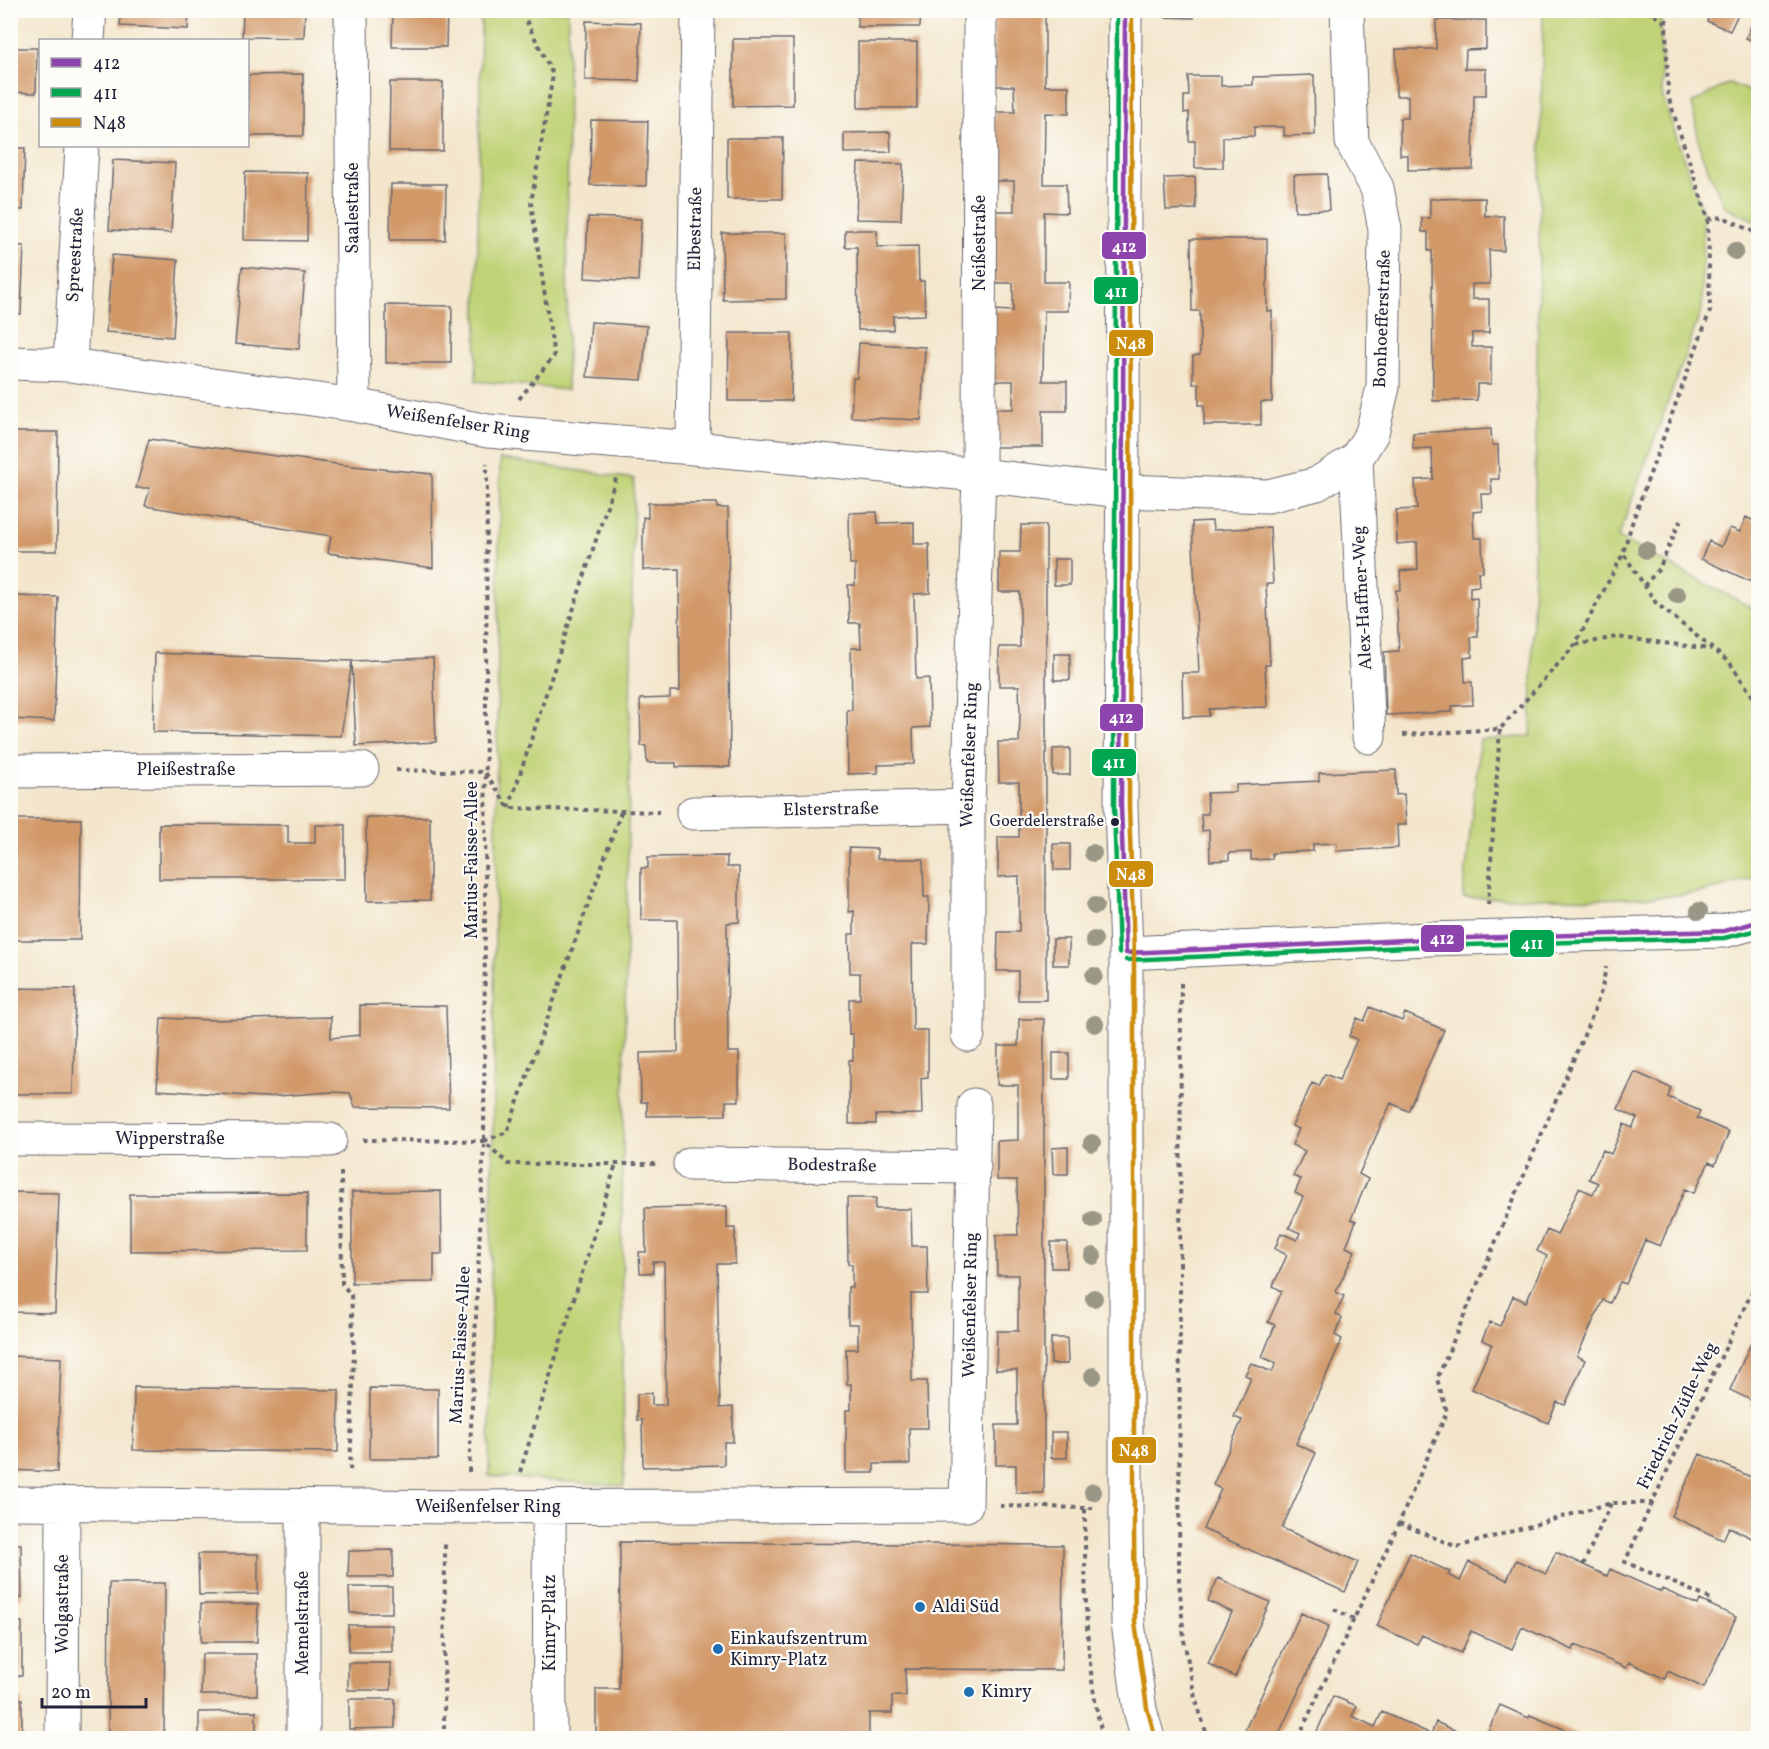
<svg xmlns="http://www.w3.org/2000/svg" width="1769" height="1749" font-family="Vollkorn,serif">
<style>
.green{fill:#bfd275;stroke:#707a58;stroke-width:1.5}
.building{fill:#d19868}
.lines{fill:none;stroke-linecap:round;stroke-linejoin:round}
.minor-casing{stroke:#6b676e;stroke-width:35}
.path{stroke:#6b676e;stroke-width:4;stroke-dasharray:4.5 4.5;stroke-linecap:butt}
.minor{stroke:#fff;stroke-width:33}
.bus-1-casing{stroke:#fdfcf7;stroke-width:9}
.bus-2-casing{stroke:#fdfcf7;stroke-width:9}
.bus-3-casing{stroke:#fdfcf7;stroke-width:9}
.bus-1{stroke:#8e44ad;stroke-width:4.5}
.bus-2{stroke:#00a651;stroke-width:4.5}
.bus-3{stroke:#cc8c0c;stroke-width:4.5}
.tree{fill:#9a9786}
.bus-dot{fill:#22223b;stroke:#fdfcf7;stroke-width:2}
.poi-dot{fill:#1f6fb2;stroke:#fdfcf7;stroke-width:2}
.labels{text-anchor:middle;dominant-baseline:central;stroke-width:4.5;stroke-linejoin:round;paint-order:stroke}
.bus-label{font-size:16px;fill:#22223b;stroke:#fdfcf7;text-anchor:end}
.street-label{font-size:18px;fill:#22223b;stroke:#fdfcf7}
.poi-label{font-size:18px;fill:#22223b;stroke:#fdfcf7;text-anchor:start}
.line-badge{stroke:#fdfcf7;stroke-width:2}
.badge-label{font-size:16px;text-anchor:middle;font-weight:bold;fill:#fff}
</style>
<rect width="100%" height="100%" fill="#fdfcf7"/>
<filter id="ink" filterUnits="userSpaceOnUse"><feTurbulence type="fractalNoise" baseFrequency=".0167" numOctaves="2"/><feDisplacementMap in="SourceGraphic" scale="12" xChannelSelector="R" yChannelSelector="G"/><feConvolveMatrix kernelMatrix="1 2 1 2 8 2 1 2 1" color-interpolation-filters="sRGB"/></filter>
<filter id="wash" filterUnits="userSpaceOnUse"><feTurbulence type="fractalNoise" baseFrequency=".008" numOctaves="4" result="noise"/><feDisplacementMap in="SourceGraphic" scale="24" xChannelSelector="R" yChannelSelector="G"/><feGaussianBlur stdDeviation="1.35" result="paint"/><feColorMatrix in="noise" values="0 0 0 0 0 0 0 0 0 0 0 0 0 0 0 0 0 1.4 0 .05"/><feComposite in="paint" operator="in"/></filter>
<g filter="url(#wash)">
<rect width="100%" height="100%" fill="#f3e6cc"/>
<!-- green -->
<path class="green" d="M481,11h87l-1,379 -91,-9z
M1543,11h118l1,84 41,119 -1,95 -84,229 140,73v266c-20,5 -41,13 -62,16 -77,10 -155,3 -233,5l17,-158 51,-4z
M1729,83l29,12v127l-34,-16 -23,-53 -9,-50z
M500,459l134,20 -12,723 2,284 -135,-10z"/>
<g id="blocks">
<!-- building -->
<path class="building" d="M121,10h68l-1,19 -68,-3z
M243,10h62l-1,28 -62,-1z
M393,10h54l-1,37h-54z
M858,10h63l-1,17h-63z
M1015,10h54v4h-24v72h24v28l-24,-1 -1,71h22l1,29 -23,-1v70h25l-1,29h-24l-1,70h24v30h-24v36h-53v-38h23v-28h-22l1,-71 21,1v-28h-22v-72h23v-30h-21l1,-69h21l-1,-26h-21l1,-73h21z
M1164,10h31l-1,8 -30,-1z
M1712,10h28l-10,21 -23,-10z
M1758,10v33l-12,-5z
M1436,20h50v29l-20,1 -1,19h21v26h-12l-1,74 -65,1v-15h-8v-37h8v-22h-12v-47h40z
M586,21l55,2 -2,58 -54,-1z
M733,39h60v66l-60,1z
M858,42h59v66h-59z
M10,48h27l-1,45 -26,-1z
M303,74v62h-55v-61z
M1314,75l1,60 -31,1v-9h-30v9l-31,1v31h-28v-27h-6v-29l-5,1v-17h5l-1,-20h33v10l32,-1v-8z
M390,82h53v69h-54z
M591,120l57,1 -2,65 -56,-1z
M890,132l1,20 -47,1v-20z
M727,138h56l-1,61h-55z
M10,148h15l-2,62 -13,-1z
M113,160l62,3 -4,70 -62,-3z
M858,163l45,1 -2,56 -45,-1z
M245,172l63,1 -1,68 -63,-1z
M1327,174l2,36 -34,1 -1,-36z
M1195,177l1,32 -30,1 -2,-32z
M391,184h55l-1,56h-55z
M1485,198v18h19v35l-15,-1 1,34h-18v15h17v34h-17v14h19v37h-14v16l-44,1 -1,-150h-4v-19h-6v-14h8v-19z
M588,217l53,2 -3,62 -53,-3z
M845,230h32v17l41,-1 1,35h5l1,34 -32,1v14h-35l-1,-83h-12z
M722,233h64v66l-63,1z
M1191,239h76v72h5v91h-11v23h-57v-20h-5v-21h-6v-28l7,-1v-44h-8z
M10,245l14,1 -3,68 -11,-1z
M112,255l66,5 -5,77 -67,-5z
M242,267l63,6 -6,76 -64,-5z
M386,305l66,1 -1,57h-65z
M591,322l56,4 -5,54 -55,-3z
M729,333h63l-1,68h-63z
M859,343l66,4 -4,73 -70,-3 2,-39h4z
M1491,429l1,16h6l1,34h-8l1,15h-11l1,17 -9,1 1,26h8l1,34h-5l1,14 -9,1v12l7,-1 1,39h-7l1,20 -8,1 1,24h7l1,23 -21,1v6l-66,3 -2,-63 15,-1 -3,-61h5l-1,-19 18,-2 -1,-27 -20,2 -1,-34 21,-1 -2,-29 18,-1 -1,-31 -19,1v-16z
M10,432h48l-1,119h-47z
M149,439l195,26 88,9 1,94 -105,-15 3,-17 -186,-30 5,-18h-14z
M648,503h69v5h11l2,259h-54v-4h-29l-1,-17h-5l-1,-47 30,-1v-7h10l-1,-122 -36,1v-53l5,1z
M877,512l1,11 36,-1v22h15l1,49 -16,1 2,85 13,-1 1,49 -17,1 1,36 -36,1v8l-30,1 -1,-64h5l-1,-62h10l-1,-25h-11l-1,-38h7v-21h-5l-1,-51z
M1746,517l12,6v62l-57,-26 8,-18 12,6 9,-19 10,4z
M1212,521l1,9 57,-3 3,57h-7l4,81h-5l2,42 -58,2v7l-26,1 -1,-44h17l-7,-151z
M1021,525h25v475h-28v-29h-21l1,-39h21v-56l-21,1v-40h21v-55h-20l-1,-40h21l1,-27 -1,-29h-20v-39h21v-55h-21v-40h21z
M1054,559h16v26h-16z
M10,596l48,1 -4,124 -44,-2z
M155,653l197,8 81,-3 3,84 -80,4 -4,-85 -11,75 -188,-4z
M1054,654h16v26h-16z
M1070,748v27h-17v-26z
M1396,770v25l8,-1 2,31h-9l1,23 -62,3 1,-8 -24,1v7l-41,2v6l-21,1v-8l-22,1v7l-19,1 -1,-31 -7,1 -1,-17h7l-1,-21 29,-1v-7l83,-4v-8z
M366,817h64v83l-63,1z
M14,819h67l-1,121h-68z
M159,824l129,1v18h27v-18h30v54h-186z
M1053,844h17v26h-16z
M849,848l28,1v10h46l1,38h5l-1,47h-16l1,86h15v47l-7,1 1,36 -46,1v9h-27v-64h4v-26h-4v-35h11v-26h-10l-1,-39h5v-23l-5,1z
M727,856v11h12v55l-12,1 1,129h11v49h-13v14l-79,1v-14h-6l-1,-49 38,-1 -1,-132h-36v-52h7v-11z
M1053,939h16v26h-16z
M11,988l64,1 -2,105h-62z
M360,1005l86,1 3,102 -94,-1 -5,-14 -18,-1 -68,5 -107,-7 4,-72 51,2 119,-3v21l29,-3z
M1370,1007l32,14 3,-8 39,17 -36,81 -17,-8 -32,71 9,5 -17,40 5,2 -10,26 9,4 -19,41 8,4 -8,18 6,4 -7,17 7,4 -46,105 20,9 -34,75 76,34 -13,30 -142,-63 18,-40 -8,-4 29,-65 -8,-3 17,-39 -6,-3 6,-12 21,9 4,-9 -14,-6 13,-32 -7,-3 14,-31 -9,-5 14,-31 -12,-6 6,-16 16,7 3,-7 -11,-5 14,-31 -8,-4 6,-14 -8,-3 12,-25 -13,-6 7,-16 -7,-3 20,-43 7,3 6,-12 14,6 18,-41 -8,-3 8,-18 7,3z
M1019,1019h25v474h-28v-28h-20v-40h21v-55h-21l1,-39h21v-56h-21l-1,-40h22l-1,-55h-20v-39l21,-1v-55h-21l1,-39h20z
M1053,1053h16v26h-16z
M1635,1072l36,16 -3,9 32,14 -3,7 32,14 -14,33 -6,-3 -15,31 -9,-4 -25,57 -15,-6 -19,44 -6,-2 -10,21 -7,-3 -26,56 8,4 -20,45 -8,-3 -9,21 -76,-34 20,-45 -10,-4 8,-18 10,4 13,-30 13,6 21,-46 -10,-5 10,-21 10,5 22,-47 14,6 5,-11 -9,-4 14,-29 8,4 13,-30 8,4 5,-10 -19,-9z
M1068,1147v27h-15l-1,-26z
M441,1191l1,63h-8v28l-82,1v-91z
M10,1192l49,1 -4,120 -45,-1z
M307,1193v57l-177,1v-57z
M847,1198h29l-1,11h36l1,37h15l1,48h-17l1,87h15l1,47h-19l1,36h-36v9h-28v-63h5v-26h-4l-1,-35h12v-25h-10v-37h4v-23h-4z
M727,1206v22h8v36h-18l3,144 13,-1v35h-9v23l-81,2 -1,-47h-5v-26l15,-1v12h14l-2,-143h-11v11h-13l-1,-21h7l-1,-44z
M1051,1242h16v26h-16z
M1051,1338h16l1,26h-17z
M1751,1343l7,3v62l-7,-3 2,-4 -23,-11z
M10,1356l51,2 -4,114 -47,-2z
M134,1387l205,3 -1,62 -205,-2z
M370,1388l68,1v70h-69z
M1051,1432h16v26h-16z
M1700,1454l51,23 5,-13 2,2v75l-29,-14 -6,13 -52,-24z
M620,1542l443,3 -1,125 -157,-1 1,27h-14v17h-23v25h-273v-49h23z
M10,1544h11l1,54 -12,1z
M393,1550v27h-45l1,-26z
M1556,1552l51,24 3,-7 51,23 1,-3 36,16 2,-5 36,17 -32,71 -36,-17 -3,8 -36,-17 -3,6 -51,-23 -2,5 -51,-23 -10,22 -41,-18 -10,22 -39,-18 -5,9 -40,-18 33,-73 40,19 -2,3 12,6 9,-19 38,18 9,-20 30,14z
M198,1554h60v40l-59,1z
M1218,1578l52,24 -35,75 -27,-13 24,-52 -24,-11z
M109,1583h56l-1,155h-56z
M349,1587h43v26h-42z
M201,1604h57l-1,38h-56z
M1301,1613l28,13 -52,112h-36z
M10,1622h12v54h-12z
M348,1625h44v27h-43z
M202,1654h55v41h-56z
M348,1663h43v27h-43z
M1333,1696l24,10 -5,10 23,11 7,-15 49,22 5,-12 37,16h-159z
M10,1699h12v39h-12z
M349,1699h46v29l-46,1z
M1500,1705l29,13 1,-3 50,21 -1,2h-94z
M256,1711v27h-57v-26z"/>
</g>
</g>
<g filter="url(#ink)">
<use href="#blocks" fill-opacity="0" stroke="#6b676e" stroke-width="1.5"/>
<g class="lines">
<defs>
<path id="minor" d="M351,10l3,395
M1125,10l-4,796 5,147v577l2,93 12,87 8,28
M88,40l2,-30
M10,363l60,2 284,40 134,26 205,17 286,27 143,16 146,5 49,-12 39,-25 16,-26 11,-46 2,-158 -8,-41 -25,-46 -5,-132
M70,365l12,-219
M693,448l5,-438
M1356,459l13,278
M10,771l352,-2
M693,813l275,-7
M1126,953l302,-14 296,-8 34,-9
M968,1035v-229l11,-331 1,-465
M10,1139l320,1
M690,1164l284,3
M10,1503l457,4 499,-2 8,-400
M549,1507l1,231
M62,1738l1,-233
M303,1738v-231"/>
</defs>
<!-- minor casing -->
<use href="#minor" class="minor-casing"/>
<!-- path -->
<path class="path" d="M1647,10l19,13
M1668,10l-2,13 2,73 40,123 2,92 -77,209 -10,33 33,50 74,60 28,41
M1708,219l15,-2 35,17
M519,399l35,-43 -23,-153 22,-128 -32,-65
M1644,586l15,-17 23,-52
M1576,645l40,-8 95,12
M1403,735l97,-6 75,-84 48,-91
M396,770l89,2 24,36 150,4
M509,808l108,-333
M1488,905l12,-176
M1181,983l-2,597 5,60 11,58 13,40
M363,1140l121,1 24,23h148
M484,1141l23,-9 114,-320
M341,1172l1,112 9,11 3,55 -4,123
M469,1472l15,-331 3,-678
M520,1472l96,-308
M1652,1503l-27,59 86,37 -2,6
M1000,1506l85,2
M1093,1508h-8c0,78 -1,155 18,230
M1399,1523l58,24 154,-44h41l106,-224
M1583,1565l28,-62
M1334,1609l20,10
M444,1738l1,-197
M1298,1738l101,-215 48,-111 -10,-33 158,-370 7,-21 4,-21"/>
<!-- minor -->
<use href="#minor" class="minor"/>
<defs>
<path id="bus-1" d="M1125,10l-4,796 5,147
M1126,953l302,-14 296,-8 34,-9"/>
<path id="bus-2" d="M1117,10l-3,796 5,147
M1126,960l302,-14 296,-8 34,-8"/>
<path id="bus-3" d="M1132,10l-3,796 5,147v577l1,92 12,86 8,28"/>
</defs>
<!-- bus-1 casing -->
<use href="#bus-1" class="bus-1-casing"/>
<!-- bus-2 casing -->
<use href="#bus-2" class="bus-2-casing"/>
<!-- bus-3 casing -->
<use href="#bus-3" class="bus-3-casing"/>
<!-- bus-1 -->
<use href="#bus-1" class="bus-1"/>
<!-- bus-2 -->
<use href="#bus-2" class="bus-2"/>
<!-- bus-3 -->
<use href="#bus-3" class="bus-3"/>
</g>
<!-- trees -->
<g class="tree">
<circle cx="1735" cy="251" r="9"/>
<circle cx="1646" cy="550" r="9"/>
<circle cx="1677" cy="595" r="9"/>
<circle cx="1093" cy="853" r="9"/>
<circle cx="1095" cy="906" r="9"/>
<circle cx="1699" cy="911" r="9"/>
<circle cx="1094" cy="940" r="9"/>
<circle cx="1094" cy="976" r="9"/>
<circle cx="1095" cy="1024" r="9"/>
<circle cx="1092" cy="1143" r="9"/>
<circle cx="1093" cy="1220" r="9"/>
<circle cx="1093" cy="1256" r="9"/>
<circle cx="1094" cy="1298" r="9"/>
<circle cx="1093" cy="1376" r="9"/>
<circle cx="1093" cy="1492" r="9"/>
</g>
</g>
<!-- markers -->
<circle class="bus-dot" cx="1115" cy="822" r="5"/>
<g class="poi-dot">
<circle cx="920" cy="1607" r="6"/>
<circle cx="718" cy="1649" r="6"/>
<circle cx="969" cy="1692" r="6"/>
</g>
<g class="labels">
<!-- bus labels -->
<g class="bus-label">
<text x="1104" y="822">Goerdelerstraße</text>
</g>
<!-- street labels -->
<g class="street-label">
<text transform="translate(353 208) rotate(-90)">Saalestraße</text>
<text transform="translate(696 229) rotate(-89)">Elbestraße</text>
<text transform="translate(980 243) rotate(-90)">Neißestraße</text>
<text transform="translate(76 255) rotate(-87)">Spreestraße</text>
<text transform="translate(1383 319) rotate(-88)">Bonhoefferstraße</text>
<text transform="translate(458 423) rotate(9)">Weißenfelser Ring</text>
<text transform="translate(1363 598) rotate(-93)">Alex-Haffner-Weg</text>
<text transform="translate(970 755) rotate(-88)">Weißenfelser Ring</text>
<text x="186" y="770">Pleißestraße</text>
<text transform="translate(831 810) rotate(-1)">Elsterstraße</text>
<text transform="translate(472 860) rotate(-90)">Marius-Faisse-Allee</text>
<text x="170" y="1139">Wipperstraße</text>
<text transform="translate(832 1166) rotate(1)">Bodestraße</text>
<text transform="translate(971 1305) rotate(-89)">Weißenfelser Ring</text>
<text transform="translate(461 1345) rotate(-87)">Marius-Faisse-Allee</text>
<text transform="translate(1678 1416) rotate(-64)">Friedrich-Züfle-Weg</text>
<text x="488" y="1507">Weißenfelser Ring</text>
<text transform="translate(63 1604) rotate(-90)">Wolgastraße</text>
<text transform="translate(303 1623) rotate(-90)">Memelstraße</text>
<text transform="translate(550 1623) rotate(-90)">Kimry-Platz</text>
</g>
<!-- poi labels -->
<g class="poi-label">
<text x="932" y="1607">Aldi Süd</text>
<text x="730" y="1639">Einkaufszentrum<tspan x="730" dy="21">Kimry-Platz</tspan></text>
<text x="981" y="1692">Kimry</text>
</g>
</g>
<g class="line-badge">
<rect x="1101" y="231" width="46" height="29" rx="6" fill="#8e44ad"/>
<rect x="1093" y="276" width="46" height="29" rx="6" fill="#00a651"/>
<rect x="1108" y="329" width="46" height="28" rx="6" fill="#cc8c0c"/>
<rect x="1099" y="703" width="45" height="29" rx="6" fill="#8e44ad"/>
<rect x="1091" y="748" width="46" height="29" rx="6" fill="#00a651"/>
<rect x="1108" y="860" width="46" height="28" rx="6" fill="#cc8c0c"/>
<rect x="1420" y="924" width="45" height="29" rx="6" fill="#8e44ad"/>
<rect x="1509" y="929" width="46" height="29" rx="6" fill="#00a651"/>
<rect x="1111" y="1436" width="46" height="28" rx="6" fill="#cc8c0c"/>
</g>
<g class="badge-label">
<text x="1124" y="252">412</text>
<text x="1116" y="297">411</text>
<text x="1131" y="349">N48</text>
<text x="1121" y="723">412</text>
<text x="1114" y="768">411</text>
<text x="1131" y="880">N48</text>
<text x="1442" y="944">412</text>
<text x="1532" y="949">411</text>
<text x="1134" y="1456">N48</text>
</g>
<!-- margin -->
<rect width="1769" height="1749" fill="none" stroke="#fdfcf7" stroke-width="36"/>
<!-- legend -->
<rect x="39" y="39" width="210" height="108" fill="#fdfcf7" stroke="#a5a5ac" stroke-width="1.5"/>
<rect x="51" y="58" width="30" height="9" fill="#8e44ad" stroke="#a5a5ac" stroke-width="1.5"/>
<text x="93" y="69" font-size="18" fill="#22223b">412</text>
<rect x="51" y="88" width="30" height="9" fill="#00a651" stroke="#a5a5ac" stroke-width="1.5"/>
<text x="93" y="99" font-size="18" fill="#22223b">411</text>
<rect x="51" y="118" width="30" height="9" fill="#cc8c0c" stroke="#a5a5ac" stroke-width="1.5"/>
<text x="93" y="129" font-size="18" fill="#22223b">N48</text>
<!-- scale -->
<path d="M42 1698v9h104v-9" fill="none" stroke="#22223b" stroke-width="3"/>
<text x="51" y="1698" font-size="18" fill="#22223b" stroke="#fdfcf7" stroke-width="4.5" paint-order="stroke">20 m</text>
</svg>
